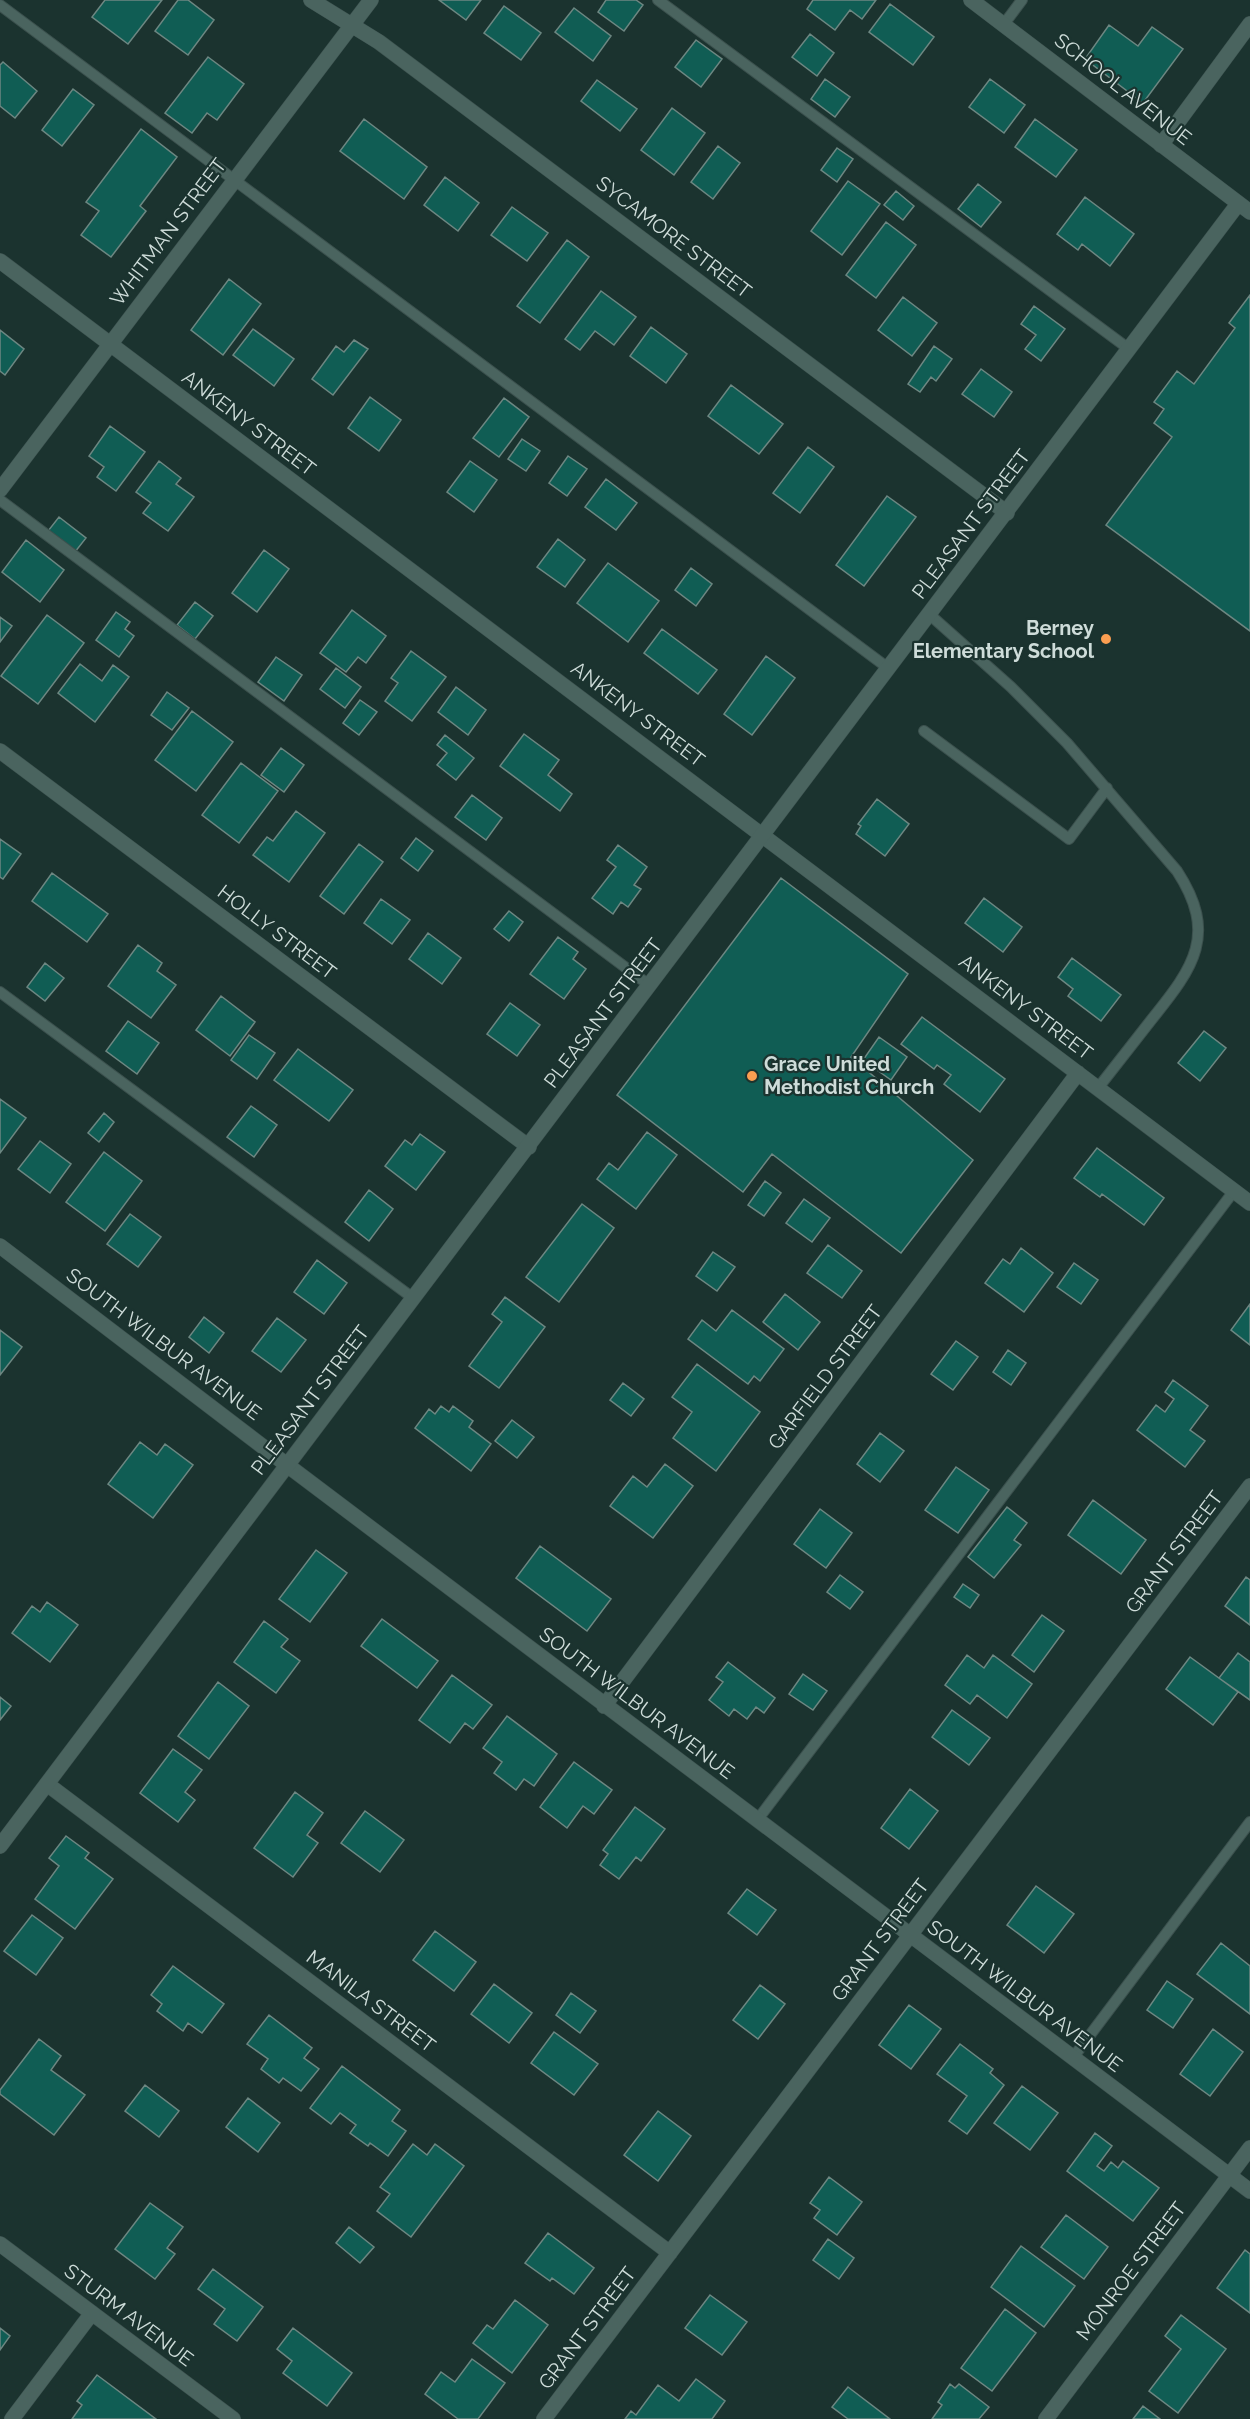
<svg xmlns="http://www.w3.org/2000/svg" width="1250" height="2419" font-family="Raleway,sans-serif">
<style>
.building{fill:#105d54;stroke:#6d8782;stroke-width:1.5}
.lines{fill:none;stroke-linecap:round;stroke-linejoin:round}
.service-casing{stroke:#3c514e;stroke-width:12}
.minor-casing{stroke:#3c514e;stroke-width:16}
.tertiary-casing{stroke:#3c514e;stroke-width:16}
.secondary-casing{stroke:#3c514e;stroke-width:16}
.service{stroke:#4a645f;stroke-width:10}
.minor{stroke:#4a645f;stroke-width:15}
.tertiary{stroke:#4a645f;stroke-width:15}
.secondary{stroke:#4a645f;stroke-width:15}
.poi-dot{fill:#fb9e51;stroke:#1b332f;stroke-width:2}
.labels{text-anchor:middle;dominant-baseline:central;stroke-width:4.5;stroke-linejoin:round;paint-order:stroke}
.street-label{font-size:20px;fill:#cedcd9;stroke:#1b332f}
.poi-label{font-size:20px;font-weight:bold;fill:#cedcd9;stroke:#1b332f;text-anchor:end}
</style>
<rect width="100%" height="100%" fill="#1b332f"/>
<!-- building -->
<path class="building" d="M105,0h57l-34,44 -36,-27z
M178,0h10l26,20 -26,35 -33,-24z
M439,0h42l-15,20z
M606,0h30l7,5 -19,26 -26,-19z
M813,0h63l-14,19 -12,-9 -15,20 -28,-21z
M890,4l44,33 -21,28 -44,-33z
M504,6l37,27 -20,27 -37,-27z
M574,8l37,28 -18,25 -38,-29z
M1109,25l29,21 14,-19 31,22 -40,54 -58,-44z
M810,34l24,19 -17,23 -25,-19z
M696,40l26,19 -21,28 -26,-20z
M208,57l36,27 -27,36 -10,-7 -15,20 -27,-20z
M3,62l34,29 -22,27 -15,-12v-41z
M825,79l25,18 -15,20 -24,-18z
M990,79l35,26 -21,28 -35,-26z
M597,80l40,29 -17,22 -39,-30z
M73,89l21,16 -32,41 -20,-16z
M672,108l33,25 -31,42 -33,-25z
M364,119l63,48 -23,32 -64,-48z
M1035,119l42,31 -21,27 -41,-30z
M141,129l36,28 -37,49 6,5 -35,46 -30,-22 18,-24 -13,-9z
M718,146l22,17 -27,36 -22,-17z
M837,148l16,11 -16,23 -16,-12z
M445,177l34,26 -21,28 -34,-26z
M848,181l32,23 -38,51 -31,-24z
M978,184l23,18 -20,25 -23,-18z
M896,191l18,15 -11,14 -19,-15z
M1085,197l49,37 -24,32 -28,-22 -4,6 -21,-16z
M512,207l36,26 -21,28 -36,-26z
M886,222l30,23 -40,53 -30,-23z
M567,240l22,17 -49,66 -23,-17z
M229,279l32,25 -38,51 -32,-25z
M601,291l35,26 -22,28 -19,-14 -15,19 -15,-11z
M1250,295v336l-144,-106 66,-88 -18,-14 10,-14 -10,-7 23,-31 17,13 41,-56 -6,-5z
M903,297l34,26 -25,33 -34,-26z
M1034,306l31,23 -24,32 -16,-12 11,-14 -15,-11z
M651,327l36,27 -21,29 -36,-27z
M253,329l41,30 -20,27 -41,-31z
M0,330l24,19 -19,26 -5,-4z
M354,340l14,9 -35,46 -21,-16 24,-33 8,6z
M934,346l18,13 -16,22 -5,-4 -11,15 -12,-8z
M981,369l31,23 -18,25 -32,-23z
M731,385l52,39 -24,30 -51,-38z
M370,397l31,23 -22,31 -31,-23z
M504,398l25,19 -30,40 -26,-19z
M110,426l35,26 -29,39 -19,-14 7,-10 -15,-11z
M522,439l18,12 -14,20 -18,-12z
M808,447l26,20 -34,46 -27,-20z
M568,456l19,13 -20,27 -18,-13z
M159,461l22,17 -5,6 18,13 -26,34 -25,-18 8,-10 -15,-11z
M470,461l27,19 -23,32 -27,-20z
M606,479l31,24 -21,27 -31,-23z
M887,496l29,21 -52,69 -28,-21z
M59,517l27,21 -11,14 -27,-21z
M558,539l27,21 -20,27 -28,-20z
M26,540l38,30 -24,32 -38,-30z
M264,550l25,19 -32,43 -25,-19z
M608,563l51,38 -31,41 -51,-39z
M691,568l21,16 -16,22 -21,-16z
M195,602l18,14 -18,23 -18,-14z
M352,610l34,26 -20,27 -8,-6 -12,15 -26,-19z
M116,612l14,10 -5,7 9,7 -15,21 -23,-17z
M47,615l37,28 -46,61 -37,-28z
M0,617l12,9 -12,16z
M662,629l55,41 -19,24 -54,-41z
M411,651l35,26 -34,44 -27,-20 13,-18 -7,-5z
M766,656l29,22 -43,57 -28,-21z
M276,657l26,18 -18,26 -26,-19z
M80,664l22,17 11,-16 16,12 -34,45 -37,-29z
M336,668l25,19 -16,21 -25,-19z
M456,687l30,23 -18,25 -30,-23z
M167,692l22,16 -17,22 -21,-15z
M360,700l17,12 -18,23 -16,-12z
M192,711l41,31 -37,49 -41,-31z
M524,734l35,26 -11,15 24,19 -12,17 -60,-45z
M445,735l29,23 -18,22 -19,-15 10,-12 -10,-8z
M281,748l23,17 -20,27 -23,-17z
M241,763l37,28 -39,52 -37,-28z
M472,795l30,23 -16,22 -31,-23z
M877,799l32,25 -24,32 -29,-22 5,-8 -3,-2z
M296,811l29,22 -36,49 -36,-27 14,-18 6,4z
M416,838l17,13 -15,20 -17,-13z
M0,839l21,15 -18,25 -3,-2z
M359,844l24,18 -39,52 -24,-18z
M618,845l29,22 -13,18 7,4 -13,18 -7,-5 -8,12 -21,-16 24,-31 -9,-7z
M52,873l56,41 -21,28 -55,-41z
M781,878l127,96 -57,83 122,103 -72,93 -129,-99 -29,38 -126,-97z
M984,898l38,29 -19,25 -38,-29z
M381,899l29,21 -18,24 -28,-21z
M509,911l14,11 -14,19 -15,-12z
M428,933l33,25 -19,26 -33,-25z
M558,937l20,15 -5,7 13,10 -22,30 -34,-25z
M138,945l24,18 -5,8 19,14 -25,33 -43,-32z
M1072,958l49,37 -20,26 -33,-25 5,-7 -15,-12z
M45,963l19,15 -19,23 -18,-14z
M221,996l34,26 -25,34 -34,-26z
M510,1003l30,22 -23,31 -30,-22z
M922,1017l83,62 -25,33 -36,-28 7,-9 -14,-10 -3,4 -33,-25z
M128,1021l31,22 -22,31 -31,-23z
M1204,1031l22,17 -26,33 -22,-18z
M249,1035l26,18 -18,26 -26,-19z
M879,1037l28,20 -16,23 -28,-20z
M298,1049l55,41 -24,31 -55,-41z
M0,1099l26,19 -26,35z
M251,1106l26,19 -23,32 -27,-20z
M104,1113l10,9 -15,20 -11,-9z
M647,1132l30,23 -41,54 -39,-30 12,-16 9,7z
M420,1134l25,18 -29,38 -31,-24 20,-26 7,5z
M40,1141l31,23 -21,29 -32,-24z
M1097,1148l67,50 -20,27 -42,-31 -2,3 -26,-19z
M104,1152l38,29 -37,50 -39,-29z
M765,1181l16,12 -17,23 -16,-11z
M369,1190l24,19 -24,32 -24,-19z
M804,1199l26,19 -18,24 -26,-19z
M582,1204l32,24 -55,74 -33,-25z
M130,1214l31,23 -23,30 -31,-23z
M828,1245l34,26 -20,27 -35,-25z
M1021,1248l32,25 -29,39 -39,-29 18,-24 7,5z
M713,1252l22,15 -18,24 -21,-15z
M317,1260l30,23 -23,31 -30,-22z
M1074,1263l24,17 -17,24 -24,-17z
M785,1294l35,28 -22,28 -35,-28z
M505,1297l40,30 -46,61 -30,-22 33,-44 -10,-8z
M1250,1304v41l-19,-15z
M732,1310l52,39 -24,32 -6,-5 -6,8 -60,-45 14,-19 14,11z
M204,1317l20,16 -15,20 -20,-16z
M277,1318l29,22 -25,32 -29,-21z
M0,1330l22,17 -22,28z
M956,1341l22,16 -25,33 -22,-16z
M1008,1350l18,13 -15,22 -18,-13z
M697,1364l63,48 -44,59 -43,-33 19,-26 -20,-15z
M1173,1380l35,26 -18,24 15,11 -20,26 -48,-37 19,-25 9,7 9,-13 -9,-7z
M623,1383l21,16 -13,17 -21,-16z
M441,1406l8,6 4,-6 20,15 -4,6 22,17 -20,27 -56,-43 14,-19 6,5z
M512,1420l22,17 -17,21 -22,-17z
M880,1433l24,18 -24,31 -23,-18z
M140,1442l17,13 8,-11 28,21 -40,53 -45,-34z
M665,1464l28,22 -40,52 -43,-32 23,-30 14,11z
M956,1467l33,23 -31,43 -33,-23z
M1093,1500l53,40 -25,34 -53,-39z
M1007,1507l20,16 -13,17 7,5 -27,33 -26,-21z
M820,1509l32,24 -26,35 -32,-24z
M540,1546l71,53 -24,32 -71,-53z
M316,1550l31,23 -37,49 -31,-23z
M840,1575l23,17 -13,17 -23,-17z
M1246,1577l4,3v45l-25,-19z
M963,1584l16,11 -9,13 -16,-11z
M47,1602l31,23 -28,37 -38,-29 20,-27 8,6z
M1042,1615l22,16 -30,41 -22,-17z
M382,1619l56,42 -21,27 -56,-42z
M264,1621l24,18 -7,8 19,14 -24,32 -42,-31z
M1238,1653l12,9v38l-31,-22z
M967,1655l17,13 9,-13 39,29 -25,34 -30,-23 -7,9 -25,-19z
M1190,1657l48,35 -25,33 -47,-36z
M728,1662l47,36 -11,15 -8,-6 -9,12 -13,-10 -5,7 -20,-16 14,-18 -7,-5z
M803,1674l24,17 -14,19 -24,-16z
M452,1675l40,30 -19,24 -8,-6 -15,20 -31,-23z
M218,1682l31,24 -40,53 -31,-23z
M0,1697l11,9 -11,14z
M952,1710l38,28 -21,27 -37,-28z
M507,1716l50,38 -23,32 -10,-7 -8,11 -22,-17 8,-11 -19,-14z
M173,1749l29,21 -17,22 10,8 -17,22 -38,-29z
M574,1762l38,28 -18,24 -11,-8 -16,22 -27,-21z
M910,1789l28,22 -29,38 -28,-21z
M295,1792l28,21 -16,22 11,8 -25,34 -39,-29z
M635,1807l30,22 -24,32 -5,-4 -17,22 -19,-14 8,-11 -5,-4z
M365,1811l39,29 -24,32 -39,-29z
M66,1836l23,17 -4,5 28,21 -38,50 -40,-30 24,-33 -10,-8z
M1036,1886l38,28 -30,39 -37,-28z
M747,1889l29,21 -19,25 -29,-22z
M32,1915l31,23 -27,37 -32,-24z
M435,1931l41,31 -22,29 -41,-31z
M1221,1943l29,23v48l-53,-40z
M173,1966l51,38 -22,29 -14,-10 -5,8 -26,-20 5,-7 -11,-9z
M1167,1981l26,18 -20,29 -26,-18z
M494,1984l38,29 -23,30 -38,-29z
M760,1985l25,19 -27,35 -25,-19z
M571,1993l25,18 -16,22 -24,-18z
M909,2005l32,24 -30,40 -32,-24z
M269,2015l43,33 -8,10 15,11 -18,22 -18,-13 -4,5 -18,-14 7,-10 -21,-15z
M1213,2029l30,23 -33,44 -30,-22z
M554,2032l44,32 -24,31 -43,-32z
M39,2039l22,17 -10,14 34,25 -31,40 -54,-41v-4z
M960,2044l33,25 -3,4 14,12 -37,49 -18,-13 18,-25 -30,-22z
M342,2066l58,44 -8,11 14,10 -18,25 -18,-13 -2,3 -18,-13 6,-8 -16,-12 -9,11 -21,-16z
M145,2085l34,26 -20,26 -34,-26z
M1022,2086l36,27 -28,37 -36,-27z
M248,2098l32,25 -22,29 -32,-25z
M658,2111l33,25 -33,45 -34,-26z
M1095,2133l17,13 -15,20 7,5 7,-9 7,6 5,-7 36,27 -26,33 -66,-50z
M413,2144l14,11 8,-11 29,22 -53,71 -34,-26 13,-17 -10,-7z
M829,2177l33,25 -25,33 -23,-17 6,-8 -10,-7z
M150,2203l33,24 -16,21 8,6 -20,25 -40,-30z
M1066,2215l42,32 -24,32 -43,-32z
M349,2227l25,20 -14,16 -24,-20z
M548,2233l46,35 -20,26 -22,-16 -2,3 -25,-18z
M828,2239l26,19 -15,21 -26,-19z
M1021,2246l54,40 -31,41 -53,-40z
M1245,2250l5,4v59l-33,-25z
M213,2269l50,38 -26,34 -23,-17 11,-15 -27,-20z
M710,2295l37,27 -25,33 -37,-27z
M515,2300l33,25 -36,48 -39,-30 14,-18 6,4z
M1005,2309l31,24 -44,58 -31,-23z
M1181,2315l45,34 -48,64 -29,-22 32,-42 -16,-13z
M0,2328l10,8 -10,14z
M293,2328l59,45 -25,33 -44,-33 9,-12 -15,-12z
M472,2359l33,24 -27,36h-20l-33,-25 16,-22 14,10z
M97,2375l59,44h-84l10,-14 -5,-4z
M696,2379l29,22 -13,18h-87l6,-8 5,4 22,-30 21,16z
M950,2384l5,4 4,-4 30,23 -10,12h-47l10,-14 -4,-3z
M848,2387l42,32h-42l-16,-12z
M1143,2406l17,13h-27z"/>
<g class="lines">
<defs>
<path id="service" d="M658,0l471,349
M0,5l888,663
M1004,24l18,-24
M0,500l649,485
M929,614l82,73 56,56 110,128c41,63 17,96 -25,148 -18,23 -36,46 -54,69
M924,731l145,108 38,-51
M0,992l413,306
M758,1819l476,-628
M1072,2059l178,-237"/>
<path id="minor" d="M311,0l68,42 628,471
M0,261l1250,942
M0,490l371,-490
M0,751l529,396
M287,1465l963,726
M604,1706l474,-633
M47,1784l623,469
M0,2244l233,175
M12,2419l80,-106
M544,2419l706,-933
M1046,2419l204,-271"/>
<path id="tertiary" d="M1161,145l89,-121"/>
<path id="secondary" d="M971,0l279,212
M0,1246l287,219
M0,1846l1238,-1642"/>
</defs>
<!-- service casing -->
<use href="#service" class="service-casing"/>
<!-- minor casing -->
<use href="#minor" class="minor-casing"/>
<!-- tertiary casing -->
<use href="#tertiary" class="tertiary-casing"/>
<!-- secondary casing -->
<use href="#secondary" class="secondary-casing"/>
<!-- service -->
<use href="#service" class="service"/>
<!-- minor -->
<use href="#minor" class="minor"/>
<!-- tertiary -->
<use href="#tertiary" class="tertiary"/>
<!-- secondary -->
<use href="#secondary" class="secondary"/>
</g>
<!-- markers -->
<g class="poi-dot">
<circle cx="1106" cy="639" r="6"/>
<circle cx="752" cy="1076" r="6"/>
</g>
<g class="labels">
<!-- street labels -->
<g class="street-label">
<text transform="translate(1123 89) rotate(38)">SCHOOL AVENUE</text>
<text transform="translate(168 232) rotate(-53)">WHITMAN STREET</text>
<text transform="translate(674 237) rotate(37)">SYCAMORE STREET</text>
<text transform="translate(249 423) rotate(37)">ANKENY STREET</text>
<text transform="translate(971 524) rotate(-53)">PLEASANT STREET</text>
<text transform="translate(638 714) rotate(37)">ANKENY STREET</text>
<text transform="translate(277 932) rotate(37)">HOLLY STREET</text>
<text transform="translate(1026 1007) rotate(37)">ANKENY STREET</text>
<text transform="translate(603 1013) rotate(-53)">PLEASANT STREET</text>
<text transform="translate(164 1344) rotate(37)">SOUTH WILBUR AVENUE</text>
<text transform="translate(825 1377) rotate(-53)">GARFIELD STREET</text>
<text transform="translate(310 1400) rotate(-53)">PLEASANT STREET</text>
<text transform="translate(1174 1552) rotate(-53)">GRANT STREET</text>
<text transform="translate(637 1703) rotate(37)">SOUTH WILBUR AVENUE</text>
<text transform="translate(880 1940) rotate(-53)">GRANT STREET</text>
<text transform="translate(1025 1996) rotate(37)">SOUTH WILBUR AVENUE</text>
<text transform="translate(371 2001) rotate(37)">MANILA STREET</text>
<text transform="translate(1131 2271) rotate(-53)">MONROE STREET</text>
<text transform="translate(129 2315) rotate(37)">STURM AVENUE</text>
<text transform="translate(587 2328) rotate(-53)">GRANT STREET</text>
</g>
<!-- poi labels -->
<g class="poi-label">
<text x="1094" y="628">Berney<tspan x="1094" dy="23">Elementary School</tspan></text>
<text x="764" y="1064" text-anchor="start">Grace United<tspan x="764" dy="23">Methodist Church</tspan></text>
</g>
</g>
</svg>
